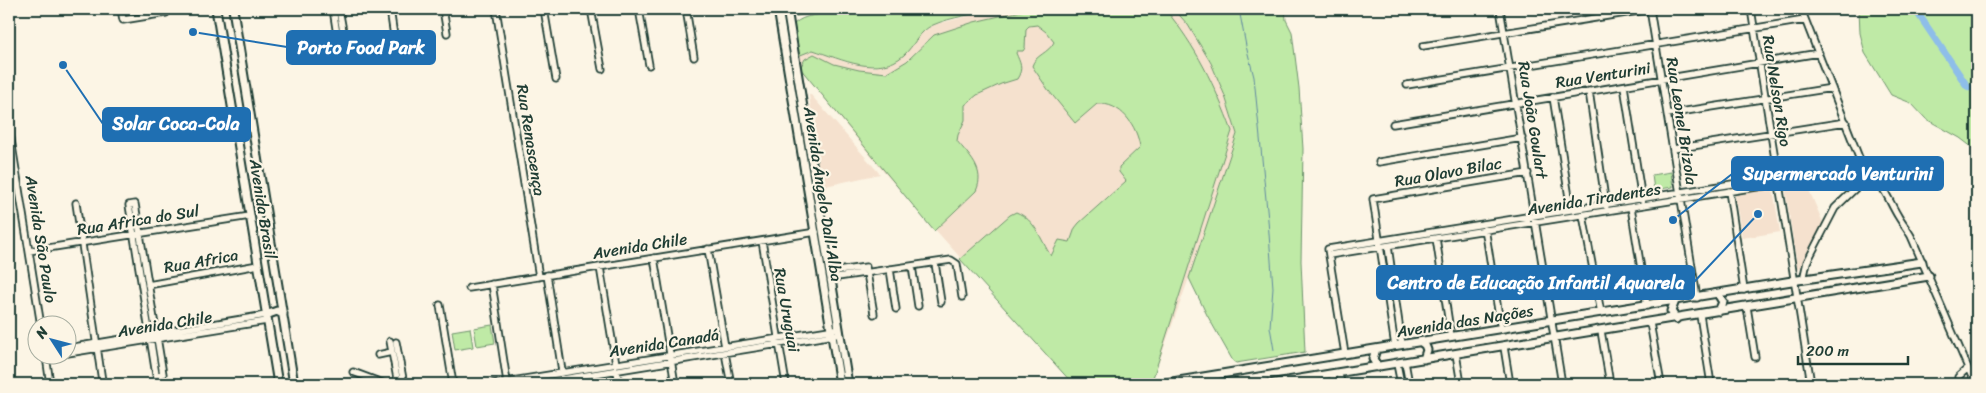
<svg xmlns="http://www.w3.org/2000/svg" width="1986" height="393" font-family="Sriracha,sans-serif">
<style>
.built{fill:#f5e1ce}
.green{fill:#bfeaa6;stroke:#6f946d}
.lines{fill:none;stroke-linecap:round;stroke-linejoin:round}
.stream{stroke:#628aa1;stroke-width:1}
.river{stroke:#8ebee9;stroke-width:7}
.minor-casing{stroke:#1f3d34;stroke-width:9}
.major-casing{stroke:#1f3d34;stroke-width:11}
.minor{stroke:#fcf5e5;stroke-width:5.5}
.major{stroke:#fcf5e5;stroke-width:7}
.labels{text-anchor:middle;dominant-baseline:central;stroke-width:4.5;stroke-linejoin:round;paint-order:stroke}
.street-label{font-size:16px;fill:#1f3d34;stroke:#fcf5e5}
.leader{fill:none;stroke:#1f6fb2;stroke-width:2}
.callout-dot{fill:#1f6fb2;stroke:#fcf5e5;stroke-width:2}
.callout{fill:#1f6fb2;stroke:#1f6fb2;stroke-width:2}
.callout-label{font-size:18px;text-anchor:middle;font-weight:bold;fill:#fff}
</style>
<rect width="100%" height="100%" fill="#fcf5e5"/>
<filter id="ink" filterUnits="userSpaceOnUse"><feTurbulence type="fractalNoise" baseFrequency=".02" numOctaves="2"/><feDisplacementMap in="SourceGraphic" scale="10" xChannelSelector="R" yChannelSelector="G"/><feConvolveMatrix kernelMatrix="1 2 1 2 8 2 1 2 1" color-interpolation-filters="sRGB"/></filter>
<g filter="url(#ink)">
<!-- built -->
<path class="built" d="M996,9h178l14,16 23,38 14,33 12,38 -48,144 -37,103 -22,3h-57l-190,-213 -83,-103 -2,-12 15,-6 33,12 29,5 58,-42z
M809,95h2l69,79 -59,13z
M1806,183l18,42 -26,46 -13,-84z
M1773,189l7,43 -38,6 -7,-43z"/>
<!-- green -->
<path class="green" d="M795,9h40l1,2 2,-2h158c-20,5 -45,8 -63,16 -14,6 -19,21 -29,30 -26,23 -63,4 -91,-5l-15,6 -4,-32c11,-10 25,-9 40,-11l2,-2 -40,5z
M1030,9h135c31,37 50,77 67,122l-80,250 -22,3h-57l-113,-125 50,-44 6,-3c20,8 24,27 35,44l8,-16 11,2 5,-14 4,-5 47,-42 -7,-9v-5l21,-20c-3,-21 -19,-45 -43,-43l-22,19 -26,-32 -17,-25c3,-11 17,-13 22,-24l-8,-10 -9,-7 -8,1 -3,3 -1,19 -2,3h-6l-1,2c4,10 8,15 1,26l-16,5 -24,11 -12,10v15l-7,15 -1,6c12,15 29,29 19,50l-42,40 -134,-163 5,-9 9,-5 20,10 25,6 28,3 20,-12 27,-26 40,-13z
M1174,9h111l1,11 6,12 7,56 4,61 -2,112 4,91 -69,11 -3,-2 -26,-46 -18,-37 48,-144 -12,-38 -14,-33 -23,-38z
M1859,9h118v142l-17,-13 -34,-19 -15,-16 -20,-8 -26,-42 -5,-20z
M1671,172l2,15 -19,3 -2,-15z
M492,325l3,18 -18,3 -3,-18z
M470,328l3,19 -18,3 -3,-19z"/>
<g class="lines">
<!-- stream -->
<path class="stream" d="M1239,9l7,37 8,31 14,143 5,68 -3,39 4,23"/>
<!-- river -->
<path class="river" d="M1915,9l52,77 10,4"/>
<defs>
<path id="minor" d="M121,9l2,11 43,-7 -1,-4
M142,9l1,7
M333,9l7,45 7,-1 -8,-44
M390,9l5,34
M443,9l4,24
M496,9l43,268
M544,9l12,70
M591,9l11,60
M639,9l10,56
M686,9l8,48
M1500,9l62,375
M1650,9l47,289
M1751,9l60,375
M1801,9l64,164 -1,7 -29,28 -28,54 -4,18
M1423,46l228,-37
M1407,85l398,-65
M1624,86l18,114
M1589,91l17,115
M1553,97l18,113
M1667,114l165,-26
M1393,124l426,-71
M9,127l32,199
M1673,149l173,-27
M1379,162l143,-24
M1865,173c19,9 23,27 33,43 4,7 9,13 13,20l64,148
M1729,191l15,99
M76,203l26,178
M135,204l28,170 -7,1 -27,-170z
M1631,207l16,99
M1583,215l18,98
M1485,228l16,101
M1436,238l15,99
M762,241l24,143
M1388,246l14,99
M708,249l17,98
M29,251l221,-35
M1329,255l535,-85
M654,258l21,126
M935,263l6,39
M912,266l6,40
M600,267l16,97
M890,269l6,40
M830,272l36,-5 8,47
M547,275l17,109
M831,278l120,-18 6,4 5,33
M492,284l15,98
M148,285l110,-20
M469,288l347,-56
M440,305l13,79
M1747,307l8,50
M1700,315l11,69
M1650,323l11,61
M1601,331l9,53
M390,341l8,43
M396,342l8,42
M1395,346l-22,-147 155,-26
M1504,347l6,37
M68,348l198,-33
M68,353l199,-32
M725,353l6,31
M1345,354l-17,-105 534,-86
M1456,354l5,30
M378,355l14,-3
M46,356l4,28
M1405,362l4,22
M1397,364l4,20
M617,371l2,13
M353,372l32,12
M1338,373l4,11
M1332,374l3,10
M493,384l342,-55
M533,384l307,-50
M1958,384v-7l10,-9"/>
<path id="major" d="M216,9l62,375
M233,9l61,375
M778,9l62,375
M787,9l61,375
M1718,294l5,8 -4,9
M1675,301l-4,10 5,8
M266,315l11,-4 6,3
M1421,342l4,3 2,5 -3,9
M1376,349l-3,10 5,8
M1160,384l638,-104 124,-18
M1269,384l660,-108"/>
</defs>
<!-- minor casing -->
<use href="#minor" class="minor-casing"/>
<!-- major casing -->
<use href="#major" class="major-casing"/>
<!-- minor -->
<use href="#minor" class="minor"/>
<!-- major -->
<use href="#major" class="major"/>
</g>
</g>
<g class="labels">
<!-- street labels -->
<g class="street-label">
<text transform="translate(1603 75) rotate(-9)">Rua Venturini</text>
<text transform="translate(1777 91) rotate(81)">Rua Nelson Rigo</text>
<text transform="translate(1533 120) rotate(81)">Rua João Goulart</text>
<text transform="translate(1682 121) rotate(81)">Rua Leonel Brizola</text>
<text transform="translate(531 140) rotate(81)">Rua Renascença</text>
<text transform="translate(1448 172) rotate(-10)">Rua Olavo Bilac</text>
<text transform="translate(823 194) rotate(81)">Avenida Ângelo Dall'Alba</text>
<text transform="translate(1594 199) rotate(-9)">Avenida Tiradentes</text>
<text transform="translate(263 209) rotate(81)">Avenida Brasil</text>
<text transform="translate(138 220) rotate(-9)">Rua Africa do Sul</text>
<text transform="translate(41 239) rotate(81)">Avenida São Paulo</text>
<text transform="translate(640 246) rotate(-9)">Avenida Chile</text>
<text transform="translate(201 261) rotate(-10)">Rua Africa</text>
<text transform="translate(787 310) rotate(80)">Rua Uruguai</text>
<text transform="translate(1465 321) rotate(-9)">Avenida das Nações</text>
<text transform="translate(165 324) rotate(-9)">Avenida Chile</text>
<text transform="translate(664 343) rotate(-9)">Avenida Canadá</text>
</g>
</g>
<!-- callouts -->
<path class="leader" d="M193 32L287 47M63 65L103 124M1673 220L1732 174M1758 214L1694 282"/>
<g class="callout-dot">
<circle cx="193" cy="32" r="5"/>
<circle cx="63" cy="65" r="5"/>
<circle cx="1673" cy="220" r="5"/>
<circle cx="1758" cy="214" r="5"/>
</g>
<g class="callout">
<rect x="287" y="31" width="148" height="33" rx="5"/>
<rect x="103" y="108" width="147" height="33" rx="5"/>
<rect x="1732" y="157" width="211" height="33" rx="5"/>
<rect x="1377" y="266" width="317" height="33" rx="5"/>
</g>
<g class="callout-label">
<text x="361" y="54">Porto Food Park</text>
<text x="176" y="130">Solar Coca-Cola</text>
<text x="1838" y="180">Supermercado Venturini</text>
<text x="1536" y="289">Centro de Educação Infantil Aquarela</text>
</g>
<!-- margin -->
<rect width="1986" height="393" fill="none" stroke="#fcf5e5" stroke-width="30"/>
<rect x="15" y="15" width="1956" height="363" fill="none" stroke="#1f3d34" stroke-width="2" filter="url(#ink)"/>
<!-- north arrow -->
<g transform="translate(52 340) rotate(306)"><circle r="24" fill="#fcf5e5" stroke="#a4ab9e"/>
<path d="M0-4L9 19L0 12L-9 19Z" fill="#1f6fb2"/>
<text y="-8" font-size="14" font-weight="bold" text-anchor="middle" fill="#1f3d34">N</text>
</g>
<!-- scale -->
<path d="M1798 356v8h110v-8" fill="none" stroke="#1f3d34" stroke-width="2.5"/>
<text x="1806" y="356" font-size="15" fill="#1f3d34" stroke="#fcf5e5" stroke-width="4" paint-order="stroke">200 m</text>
</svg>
